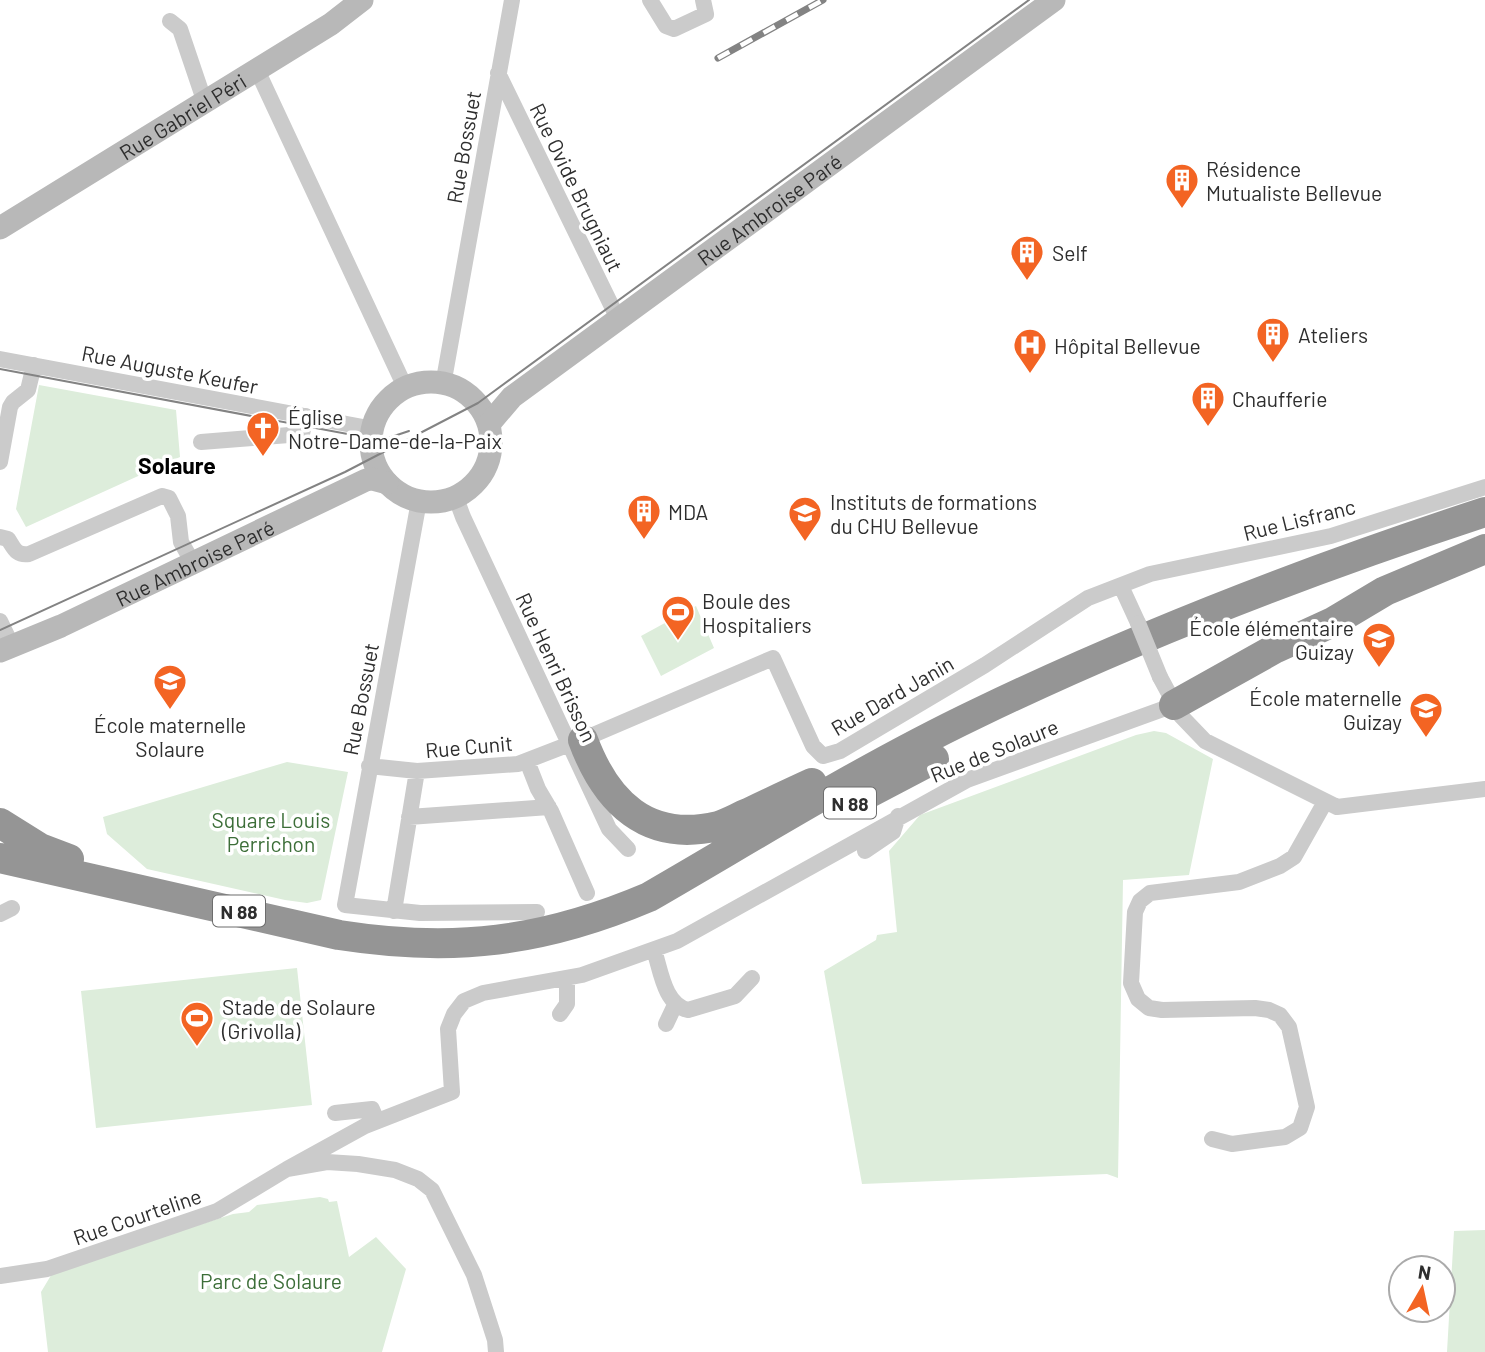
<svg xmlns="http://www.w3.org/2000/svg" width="1485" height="1352" font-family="Barlow,sans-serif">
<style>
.green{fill:#ddeddb}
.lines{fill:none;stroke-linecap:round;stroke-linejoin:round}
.street{stroke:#cbcbcb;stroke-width:16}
.secondary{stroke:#b8b8b8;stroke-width:23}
.highway{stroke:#959595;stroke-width:30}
.tram{stroke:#838383;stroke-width:2}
.rail-casing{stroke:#838383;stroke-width:7}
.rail{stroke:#fff;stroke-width:4.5;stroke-dasharray:13;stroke-linecap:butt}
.street-bridge{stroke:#cbcbcb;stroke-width:16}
.labels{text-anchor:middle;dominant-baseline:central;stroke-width:7;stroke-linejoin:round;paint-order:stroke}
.shield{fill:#fff;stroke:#6d6d6d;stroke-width:2}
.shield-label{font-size:19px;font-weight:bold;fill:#2e2e2e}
.street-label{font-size:21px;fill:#2e2e2e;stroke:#fff}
.poi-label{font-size:21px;fill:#2e2e2e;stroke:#fff;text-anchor:start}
.park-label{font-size:21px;fill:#3c6e38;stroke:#fff}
.neighbourhood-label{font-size:23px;font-weight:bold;fill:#000;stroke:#fff}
</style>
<rect width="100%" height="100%" fill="#fff"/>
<!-- green -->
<path class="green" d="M39,385l137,25 4,47 -154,70 -10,-18z
M696,606l18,42 -53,28 -20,-40z
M1154,731l12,2 47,26 -24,116 -66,5 -5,298 -11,-4 -245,10 -38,-213 52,-31 1,-5 20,-3 -8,-81 31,-36 216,-80z
M287,762l61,10 -27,128 -14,3 -22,-3 -138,-31 -40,-35 -4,-17z
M297,968l15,137 -216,23 -15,-137z
M320,1197l8,2 1,3 8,-1 12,56 27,-20 30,32 -24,83h-334l-7,-60 12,-20 180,-58 16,-2 8,-7z
M1485,1230v122h-38l7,-121z"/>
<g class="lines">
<!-- street -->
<path class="street" d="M650,0l16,26 8,3 32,-15 -3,-14
M170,21l10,8 24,71
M257,70l148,317
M498,73l120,246
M0,359l363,68 6,7
M443,385l69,-385
M201,442l101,-8 4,-18
M0,462l10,-55 3,-5 15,-12 6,-25
M456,498l7,19 146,312 19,20
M419,501l-74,404 75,8 117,-1
M0,537l8,2c6,9 8,17 21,15l133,-58 7,2 9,18 3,26 12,21
M1121,586l17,37
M0,621l12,25
M1160,677l21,39 24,25 132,66 148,-18
M527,761l11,28 13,22 36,82
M369,766l48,5 101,-7 75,-29 180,-77 40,88 10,10 17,-5 145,-86 103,-67 62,-24 181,-38 154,-49
M409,817l140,-10
M865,851l28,-19 5,-16
M394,911l23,-140
M0,914l12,-6
M654,950c7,21 10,54 34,60l47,-14 17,-18
M560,1014l7,-10v-26
M666,1024l9,-19
M335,1113l37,-4 5,12
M1212,1139l20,5 22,-3 31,-4 15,-9 7,-21 -18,-80 -9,-12 -11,-5 -14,-2 -93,2 -13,-2 -11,-9 -7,-16 4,-71 5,-11 10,-8 89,-11 41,-16 14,-9 31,-55
M287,1169l78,-43 87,-34 -4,-63 6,-15 10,-13 19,-8 99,-18 95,-34 290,-161 207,-75
M0,1276l47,-7 170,-58 70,-42 40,-7 31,2 37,6 23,9 14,11 42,85 21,65 1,12"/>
<!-- secondary -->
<g class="secondary">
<path id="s1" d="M0,228l331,-204 31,-24"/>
<circle cx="431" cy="442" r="60"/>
<path id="s2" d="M489,424l23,-27 542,-397"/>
<path id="s3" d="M0,651l61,-25 305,-146 6,-1 15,4"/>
</g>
<!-- highway -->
<path class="highway" d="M1174,705l102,-57 57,-26 52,-31 100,-42
M583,740c23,62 64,103 135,86 10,-3 20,-9 30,-13 21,-10 42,-20 64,-30
M854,801l80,-42
M0,823l40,25 29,11
M0,858l339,77c115,18 204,7 310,-38 109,-63 216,-130 329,-184 164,-79 333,-144 507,-201"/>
<!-- tram -->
<path class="tram" d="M0,369l369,69h19l21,-7
M0,630l345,-158 133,-69 551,-403"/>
<defs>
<path id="rail" d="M718,58l105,-58"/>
</defs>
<!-- rail casing -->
<use href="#rail" class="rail-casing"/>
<!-- rail -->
<use href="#rail" class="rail"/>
<!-- street-bridge -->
<path class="street-bridge" d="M1138,623l22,54"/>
</g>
<!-- icons -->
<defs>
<symbol id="building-pin" viewBox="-11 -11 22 30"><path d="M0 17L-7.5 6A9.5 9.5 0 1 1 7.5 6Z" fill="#f36423" stroke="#fff"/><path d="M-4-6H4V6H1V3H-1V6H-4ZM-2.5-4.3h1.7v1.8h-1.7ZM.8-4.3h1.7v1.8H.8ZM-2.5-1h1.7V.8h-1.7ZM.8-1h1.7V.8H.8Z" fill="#fff"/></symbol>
<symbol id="hospital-pin" viewBox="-11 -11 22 30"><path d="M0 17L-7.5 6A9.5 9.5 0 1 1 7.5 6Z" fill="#f36423" stroke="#fff"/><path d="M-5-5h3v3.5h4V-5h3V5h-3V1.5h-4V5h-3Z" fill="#fff"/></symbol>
<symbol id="church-pin" viewBox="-11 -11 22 30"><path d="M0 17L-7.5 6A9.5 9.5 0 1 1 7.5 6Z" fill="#f36423" stroke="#fff"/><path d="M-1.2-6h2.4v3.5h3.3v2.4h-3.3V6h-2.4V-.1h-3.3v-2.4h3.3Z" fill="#fff"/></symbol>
<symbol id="university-pin" viewBox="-11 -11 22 30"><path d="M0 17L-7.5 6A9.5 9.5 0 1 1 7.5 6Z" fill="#f36423" stroke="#fff"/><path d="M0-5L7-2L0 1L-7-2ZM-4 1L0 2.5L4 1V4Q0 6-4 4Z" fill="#fff"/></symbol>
<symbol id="stadium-pin" viewBox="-11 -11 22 30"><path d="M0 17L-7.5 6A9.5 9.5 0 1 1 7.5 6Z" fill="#f36423" stroke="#fff"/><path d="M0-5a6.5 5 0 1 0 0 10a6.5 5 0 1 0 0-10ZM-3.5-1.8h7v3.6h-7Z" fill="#fff"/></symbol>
<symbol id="school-pin" viewBox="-11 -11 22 30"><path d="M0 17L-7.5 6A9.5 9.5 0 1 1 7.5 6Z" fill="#f36423" stroke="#fff"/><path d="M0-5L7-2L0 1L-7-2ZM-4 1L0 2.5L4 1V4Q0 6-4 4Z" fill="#fff"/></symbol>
</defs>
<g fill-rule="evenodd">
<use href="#building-pin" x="1163" y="161" width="38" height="52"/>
<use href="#building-pin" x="1008" y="233" width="38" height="52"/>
<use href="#building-pin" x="1254" y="315" width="38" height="52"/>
<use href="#hospital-pin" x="1011" y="326" width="38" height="52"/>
<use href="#building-pin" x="1189" y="379" width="38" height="52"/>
<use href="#church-pin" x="244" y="409" width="38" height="52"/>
<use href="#building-pin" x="625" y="492" width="38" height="52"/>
<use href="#university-pin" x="786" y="494" width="38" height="52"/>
<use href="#stadium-pin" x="659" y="593" width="38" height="52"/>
<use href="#school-pin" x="1360" y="620" width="38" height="52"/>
<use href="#school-pin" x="151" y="662" width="38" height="52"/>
<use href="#school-pin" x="1407" y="690" width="38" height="52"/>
<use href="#stadium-pin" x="178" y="999" width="38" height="52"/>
</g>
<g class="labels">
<!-- shield labels -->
<g class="shield">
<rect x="824" y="787.5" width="52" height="31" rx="5"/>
<rect x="213" y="895.5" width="52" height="31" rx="5"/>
</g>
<g class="shield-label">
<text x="850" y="803">N 88</text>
<text x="239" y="911">N 88</text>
</g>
<!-- street labels -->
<g class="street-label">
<text stroke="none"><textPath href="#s1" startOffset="214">Rue Gabriel Péri</textPath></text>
<text transform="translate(463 147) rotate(-80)">Rue Bossuet</text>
<text transform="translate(577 187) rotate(64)">Rue Ovide Brugniaut</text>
<text stroke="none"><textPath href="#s2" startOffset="354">Rue Ambroise Paré</textPath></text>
<text transform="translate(170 369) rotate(11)">Rue Auguste Keufer</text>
<text transform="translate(1299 519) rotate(-14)">Rue Lisfranc</text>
<text stroke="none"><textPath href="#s3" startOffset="214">Rue Ambroise Paré</textPath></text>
<text transform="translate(557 667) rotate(65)">Rue Henri Brisson</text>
<text transform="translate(892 695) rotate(-30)">Rue Dard Janin</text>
<text transform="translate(360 699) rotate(-79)">Rue Bossuet</text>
<text transform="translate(469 746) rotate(-5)">Rue Cunit</text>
<text transform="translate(994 750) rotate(-22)">Rue de Solaure</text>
<text transform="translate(137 1216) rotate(-19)">Rue Courteline</text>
</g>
<!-- poi labels -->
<g class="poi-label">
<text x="1206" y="168">Résidence<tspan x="1206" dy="24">Mutualiste Bellevue</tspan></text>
<text x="1052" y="252">Self</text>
<text x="1298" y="334">Ateliers</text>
<text x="1054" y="345">Hôpital Bellevue</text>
<text x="1232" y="398">Chaufferie</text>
<text x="288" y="416">Église<tspan x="288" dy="24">Notre-Dame-de-la-Paix</tspan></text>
<text x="830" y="501">Instituts de formations<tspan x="830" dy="24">du CHU Bellevue</tspan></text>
<text x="668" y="511">MDA</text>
<text x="702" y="600">Boule des<tspan x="702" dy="24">Hospitaliers</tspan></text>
<text x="1354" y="627" text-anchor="end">École élémentaire<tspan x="1354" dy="24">Guizay</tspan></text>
<text x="1402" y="697" text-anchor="end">École maternelle<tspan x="1402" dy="24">Guizay</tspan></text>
<text x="170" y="724" text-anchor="middle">École maternelle<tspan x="170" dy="24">Solaure</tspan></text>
<text x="222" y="1006">Stade de Solaure<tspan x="222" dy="24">(Grivolla)</tspan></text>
</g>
<!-- park labels -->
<g class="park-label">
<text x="271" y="819">Square Louis<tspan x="271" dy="24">Perrichon</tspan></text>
<text x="271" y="1280">Parc de Solaure</text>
</g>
<!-- neighbourhood labels -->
<g class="neighbourhood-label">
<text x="177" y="465">Solaure</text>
</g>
</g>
<!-- north arrow -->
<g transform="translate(1422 1289) rotate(9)"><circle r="33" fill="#ffffff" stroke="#ababab" stroke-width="2"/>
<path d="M0-5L12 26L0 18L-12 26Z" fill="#f36423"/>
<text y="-10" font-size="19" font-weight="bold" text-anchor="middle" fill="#2e2e2e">N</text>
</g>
</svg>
